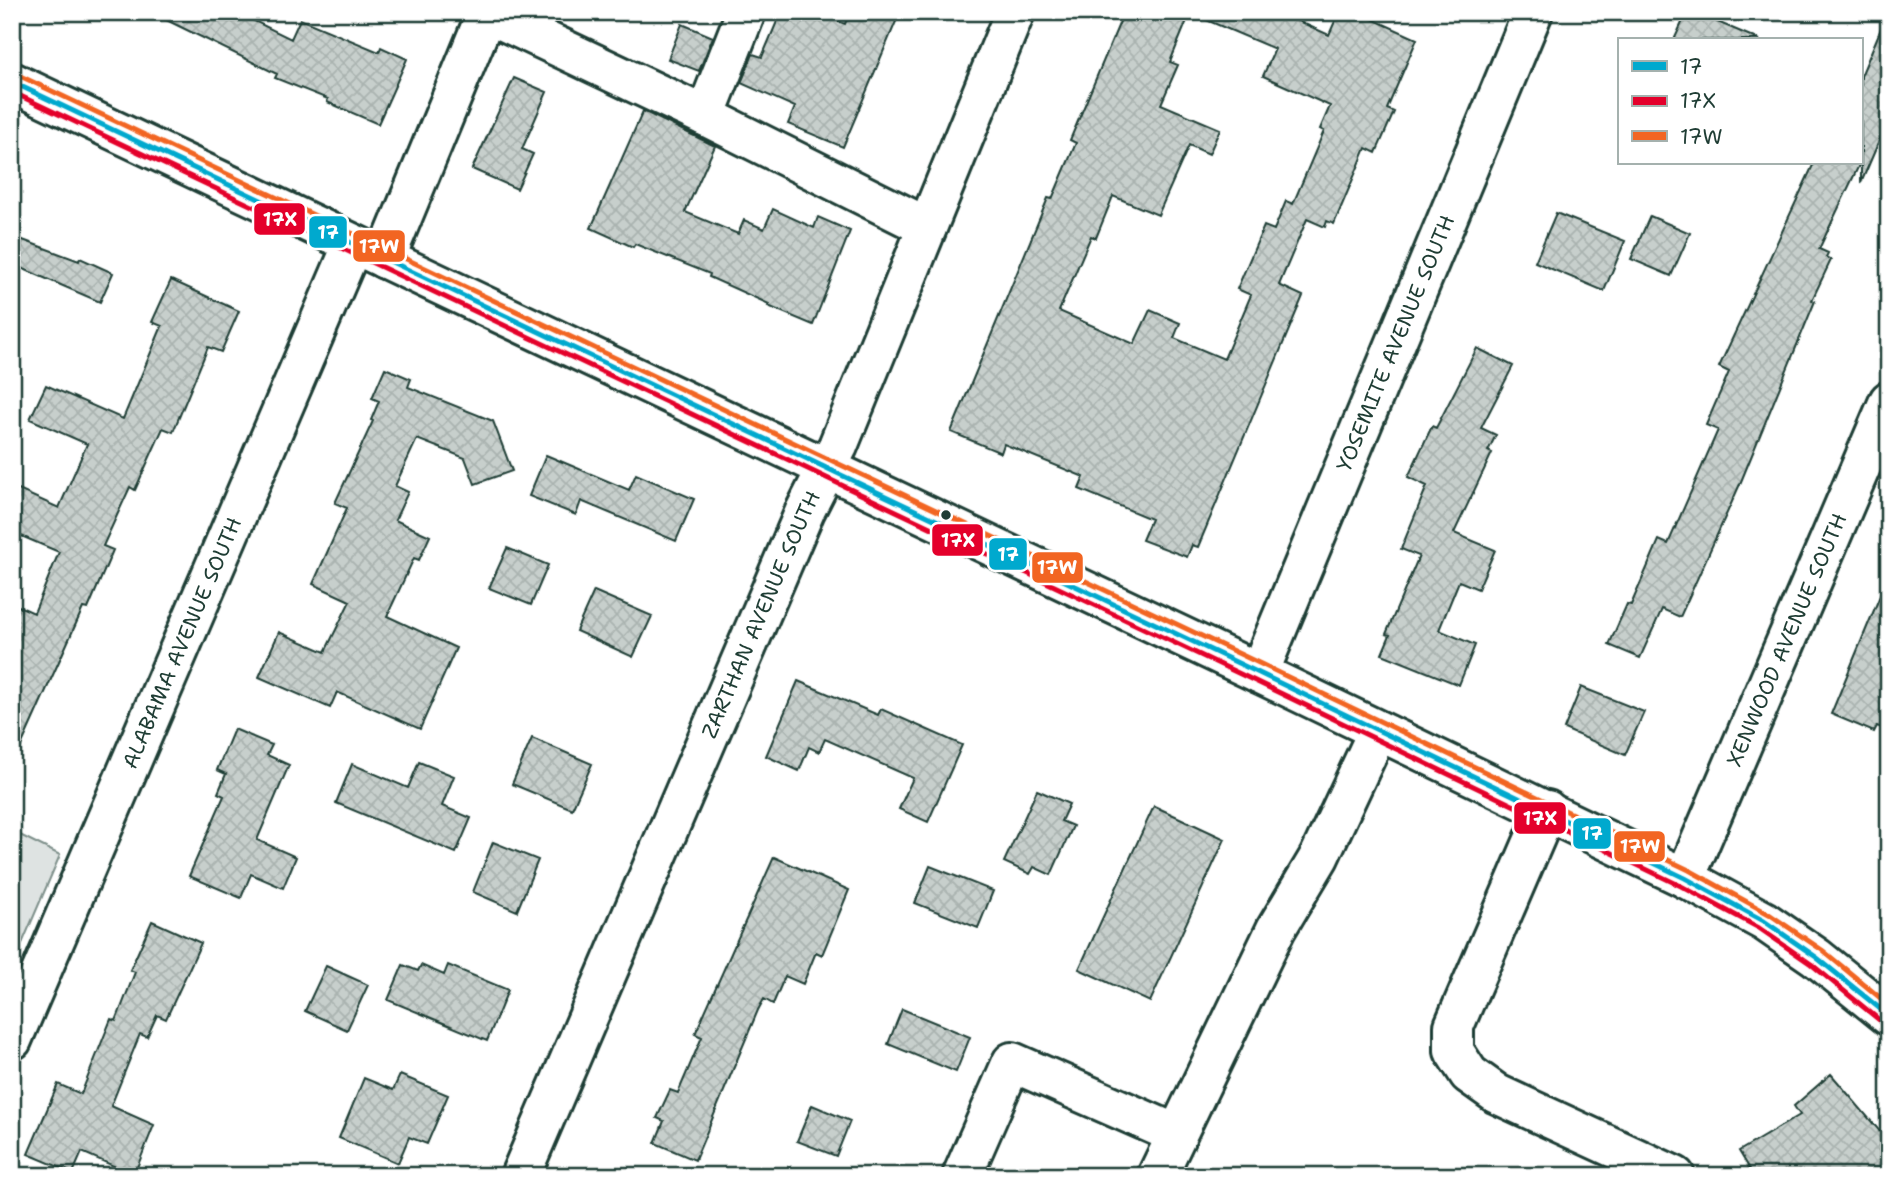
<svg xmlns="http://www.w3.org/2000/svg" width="1901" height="1188" font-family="'Shantell Sans',sans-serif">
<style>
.park{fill:#dee3e2;stroke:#7e908b;stroke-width:2}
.building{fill:url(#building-cross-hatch);stroke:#1f3d34;stroke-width:2;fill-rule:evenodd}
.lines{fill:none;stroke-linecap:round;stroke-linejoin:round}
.minor-casing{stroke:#1f3d34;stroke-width:44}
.major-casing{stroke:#1f3d34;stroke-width:44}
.minor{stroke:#fff;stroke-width:38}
.major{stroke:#fff;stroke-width:38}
.bus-1-casing{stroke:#fff;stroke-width:10}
.bus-2-casing{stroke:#fff;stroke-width:10}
.bus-3-casing{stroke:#fff;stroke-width:10}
.bus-1{stroke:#00a9ce;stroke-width:5}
.bus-2{stroke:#e4002b;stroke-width:5}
.bus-3{stroke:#f26522;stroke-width:5}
.bus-dot{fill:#1f3d34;stroke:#fff;stroke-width:2.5}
.labels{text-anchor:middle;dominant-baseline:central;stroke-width:5;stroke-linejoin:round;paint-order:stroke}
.street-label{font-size:21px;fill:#1f3d34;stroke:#fff}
.line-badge{stroke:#fff;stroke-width:2.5}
.badge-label{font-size:19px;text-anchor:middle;font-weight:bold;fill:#fff}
</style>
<defs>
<pattern id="building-cross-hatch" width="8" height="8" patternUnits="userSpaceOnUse" patternTransform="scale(1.75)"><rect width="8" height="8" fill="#c7cfcc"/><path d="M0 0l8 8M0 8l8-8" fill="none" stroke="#aab3b0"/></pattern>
</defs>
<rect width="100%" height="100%" fill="#fff"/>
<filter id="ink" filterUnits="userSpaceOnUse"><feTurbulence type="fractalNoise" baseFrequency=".0143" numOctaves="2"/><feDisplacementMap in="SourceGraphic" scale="14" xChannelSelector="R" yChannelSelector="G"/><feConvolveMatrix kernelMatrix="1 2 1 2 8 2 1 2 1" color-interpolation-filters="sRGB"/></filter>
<g filter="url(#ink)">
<!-- park -->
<path class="park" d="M12,831l48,24 -48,112z"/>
<!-- building -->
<path class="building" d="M150,12h86l55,27 9,-20 79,33 2,-5 26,12 -29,65 -51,-22 1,-3 -53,-21 2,-4z
M781,12h36l28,12 5,-12h50l-57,135 -55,-23 7,-17 -54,-24 12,-29 9,3z
M1124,12h154l51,23 10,-23h18l60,27 -30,70 7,3 -18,41 -10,-5 -32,76 -7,-3 -2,6 -18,-8 -28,66 24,11 -105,251 -6,-2 -5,12 -45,-17 9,-21 -72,-30 5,-12 -80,-33 -3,9 -50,-21 97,-234 4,1 24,-56 -6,-3zM1190,13l85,36 -12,27 67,30 -10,23 4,2 -31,73 -7,-3 -12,29 -10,-4 -27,63 14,6 -27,64 -50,-21 6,-15 -30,-13 -16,34 -75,-33 32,-75 5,2 17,-42 45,19 31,-70 20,9 11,-25 -59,-25 17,-39 -8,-3z
M1687,12h7l66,28h-86z
M1888,12l1,106 -28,65v-107z
M682,24l31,13 -14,34 -31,-12z
M514,78l33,14 -25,57 11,5 -16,35 -45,-20z
M643,111l72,35 -30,66 53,22 6,-14 20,9 9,-20 41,19 4,-11 32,14 -37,94 -45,-19 1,-2 -60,-27 1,-3 -75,-30 -2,3 -42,-19z
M1814,163h46l-41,86 9,4 -2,4 5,3 -19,40 3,1 -75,183 -60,133 -18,-8 -22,49 -31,-13 18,-41 4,1 28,-65 9,4 50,-114 -12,-5 23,-53 -10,-5z
M1556,213l69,28 -21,50 -69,-29z
M1650,216l40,17 -19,43 -40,-17z
M12,236l67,25 1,-3 33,15 -13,29 -88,-38z
M171,280l68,31 -18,41 -13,-5 -35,85 -10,-4 -28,62 -5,-3 -27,59 10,4 -25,59 -5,-1 -71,158v-163l22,10 25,-61 -47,-20v-45l47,21 28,-64 -57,-25 16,-34 77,34 39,-93 -10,-4z
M1477,348l36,18 -32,62 15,7 -8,16 4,2 -38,80 41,17 -17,39 -19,-8 -20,49 36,15 -16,40 -77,-31 8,-19 -4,-1 33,-78 -18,-7 26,-63 -19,-9 24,-51 4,2z
M385,368l26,11 -3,8 85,34 19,50 -37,13 -10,-26 -48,-19 -22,47 13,6 -13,28 35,16 -11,24 -5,-2 -27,58 69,32 -36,81 -83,-37 -7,16 -71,-31 20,-45 46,20 25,-51 -37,-17 34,-76 -12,-5 38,-82 -2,-1 8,-19 -7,-3z
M546,455l83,35 7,-16 58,25 -18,42 -95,-40 -5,14 -47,-19z
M507,548l41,17 -17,40 -42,-17z
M1889,574v157l-12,-5 -3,6 -43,-18z
M594,591l58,25 -19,41 -57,-26z
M798,681l80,34 3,-6 81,36 -34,77 -29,-13 14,-31 -88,-39 -6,13 -10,-5 -10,24 -33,-15z
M1581,687l63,25 -19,43 -61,-26z
M234,729l38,16 -5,10 22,10 -32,75 39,17 -13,31 -32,-14 -10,24 -52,-22 35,-80 -6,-3 8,-19 -9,-4z
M532,738l60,26 -20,45 -60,-25z
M419,762l35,14 -12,30 29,12 -15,35 -120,-50 16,-39 56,24z
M1037,790l32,14 -8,17 12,5 -22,49 -17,-8 -4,7 -26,-12z
M1154,806l71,33 -75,163 -71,-33z
M493,842l45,18 -21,51 -44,-19z
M774,857l75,33 -27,65 -6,-3 -13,32 -18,-8 -12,28 -9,-5 -6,11 -63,150 -40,-17 9,-22 -7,-3 13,-28 8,3 24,-56 -7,-3z
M930,866l63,25 -15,37 -63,-25z
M152,921l49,22 -35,76 -9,-4 -10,22 -7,-3 -29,72 43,19 -20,50 -52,-23 -9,21 -45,-19 30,-70 23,10 30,-75 5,2 19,-49 -5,-2z
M403,965l15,6 3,-6 23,10 4,-10 60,25 -21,51 -99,-41z
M326,966l42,19 -21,45 -42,-19z
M902,1009l68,28 -14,35 -68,-28z
M1831,1074l58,68v34h-135l-15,-25 61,-36 -6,-9z
M400,1075l48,20 -21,49 -18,-7 -11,26 -59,-25 25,-60 29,12z
M812,1105l38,16 -14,35 -39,-15z"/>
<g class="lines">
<defs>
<g id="minor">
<path d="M746,12l-41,104 222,111"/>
<path d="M487,13l218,103"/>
<path d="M385,259l102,-247"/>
<path id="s1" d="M1259,673l274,-661"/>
<path d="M1547,810l-93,216v25l15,23 28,20 178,82"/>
<path id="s2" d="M1685,878l204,-477"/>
<path id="s3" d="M12,1040l341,-796"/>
<path id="s4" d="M520,1176l285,-665 33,-65 177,-434"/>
<path d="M962,1176l50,-114 164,72"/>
<path d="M1157,1176l119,-247 43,-72 59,-126"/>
</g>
<path id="major" d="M12,82l1247,591 426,205 79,43 52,36 73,59"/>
</defs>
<!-- minor casing -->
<use href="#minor" class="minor-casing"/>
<!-- major casing -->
<use href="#major" class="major-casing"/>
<!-- minor -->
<use href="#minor" class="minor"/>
<!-- major -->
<use href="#major" class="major"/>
<defs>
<path id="bus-1" d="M12,82l1247,591 426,205 79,43 52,36 73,59"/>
<path id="bus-2" d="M12,92l1243,589 426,205 78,42 52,36 72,59"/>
<path id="bus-3" d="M16,74l1247,591 426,205 80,44 53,36 67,55"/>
</defs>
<!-- bus-1 casing -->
<use href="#bus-1" class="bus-1-casing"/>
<!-- bus-2 casing -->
<use href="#bus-2" class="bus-2-casing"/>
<!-- bus-3 casing -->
<use href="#bus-3" class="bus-3-casing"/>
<!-- bus-1 -->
<use href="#bus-1" class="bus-1"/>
<!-- bus-2 -->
<use href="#bus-2" class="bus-2"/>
<!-- bus-3 -->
<use href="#bus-3" class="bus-3"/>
</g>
</g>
<!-- markers -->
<circle class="bus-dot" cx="946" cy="515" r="6"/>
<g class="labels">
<!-- street labels -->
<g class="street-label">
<text stroke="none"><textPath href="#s1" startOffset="357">YOSEMITE AVENUE SOUTH</textPath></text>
<text stroke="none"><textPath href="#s4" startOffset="611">ZARTHAN AVENUE SOUTH</textPath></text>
<text stroke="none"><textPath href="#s2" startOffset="259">XENWOOD AVENUE SOUTH</textPath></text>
<text stroke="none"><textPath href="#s3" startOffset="432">ALABAMA AVENUE SOUTH</textPath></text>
</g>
</g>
<g class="line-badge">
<rect x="253" y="202" width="53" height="34" rx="7" fill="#e4002b"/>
<rect x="308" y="215" width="40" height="34" rx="7" fill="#00a9ce"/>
<rect x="352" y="229" width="54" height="34" rx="7" fill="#f26522"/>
<rect x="931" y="523" width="53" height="34" rx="7" fill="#e4002b"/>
<rect x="988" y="537" width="40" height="34" rx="7" fill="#00a9ce"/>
<rect x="1031" y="551" width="53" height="33" rx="7" fill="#f26522"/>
<rect x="1513" y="801" width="54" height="34" rx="7" fill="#e4002b"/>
<rect x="1572" y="817" width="40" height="33" rx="7" fill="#00a9ce"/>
<rect x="1613" y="830" width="53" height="33" rx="7" fill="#f26522"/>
</g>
<g class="badge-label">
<text x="280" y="226">17X</text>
<text x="328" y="239">17</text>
<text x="379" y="253">17W</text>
<text x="958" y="547">17X</text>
<text x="1008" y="561">17</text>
<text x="1057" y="574">17W</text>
<text x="1540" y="825">17X</text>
<text x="1592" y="840">17</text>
<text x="1640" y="853">17W</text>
</g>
<!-- margin -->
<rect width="1901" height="1188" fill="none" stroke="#fff" stroke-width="42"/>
<rect x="21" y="21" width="1859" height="1146" fill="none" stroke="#1f3d34" stroke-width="2.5" filter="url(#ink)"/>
<!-- legend -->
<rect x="1618" y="38" width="245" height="126" fill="#ffffff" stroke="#a5b1ae" stroke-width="2"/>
<rect x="1632" y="61" width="35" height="10" fill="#00a9ce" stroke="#a5b1ae" stroke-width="2"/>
<text x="1680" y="74" font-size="21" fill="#1f3d34">17</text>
<rect x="1632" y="96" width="35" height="10" fill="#e4002b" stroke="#a5b1ae" stroke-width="2"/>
<text x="1680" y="108" font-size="21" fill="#1f3d34">17X</text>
<rect x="1632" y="131" width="35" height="10" fill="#f26522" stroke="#a5b1ae" stroke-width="2"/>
<text x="1680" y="144" font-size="21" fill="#1f3d34">17W</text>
</svg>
